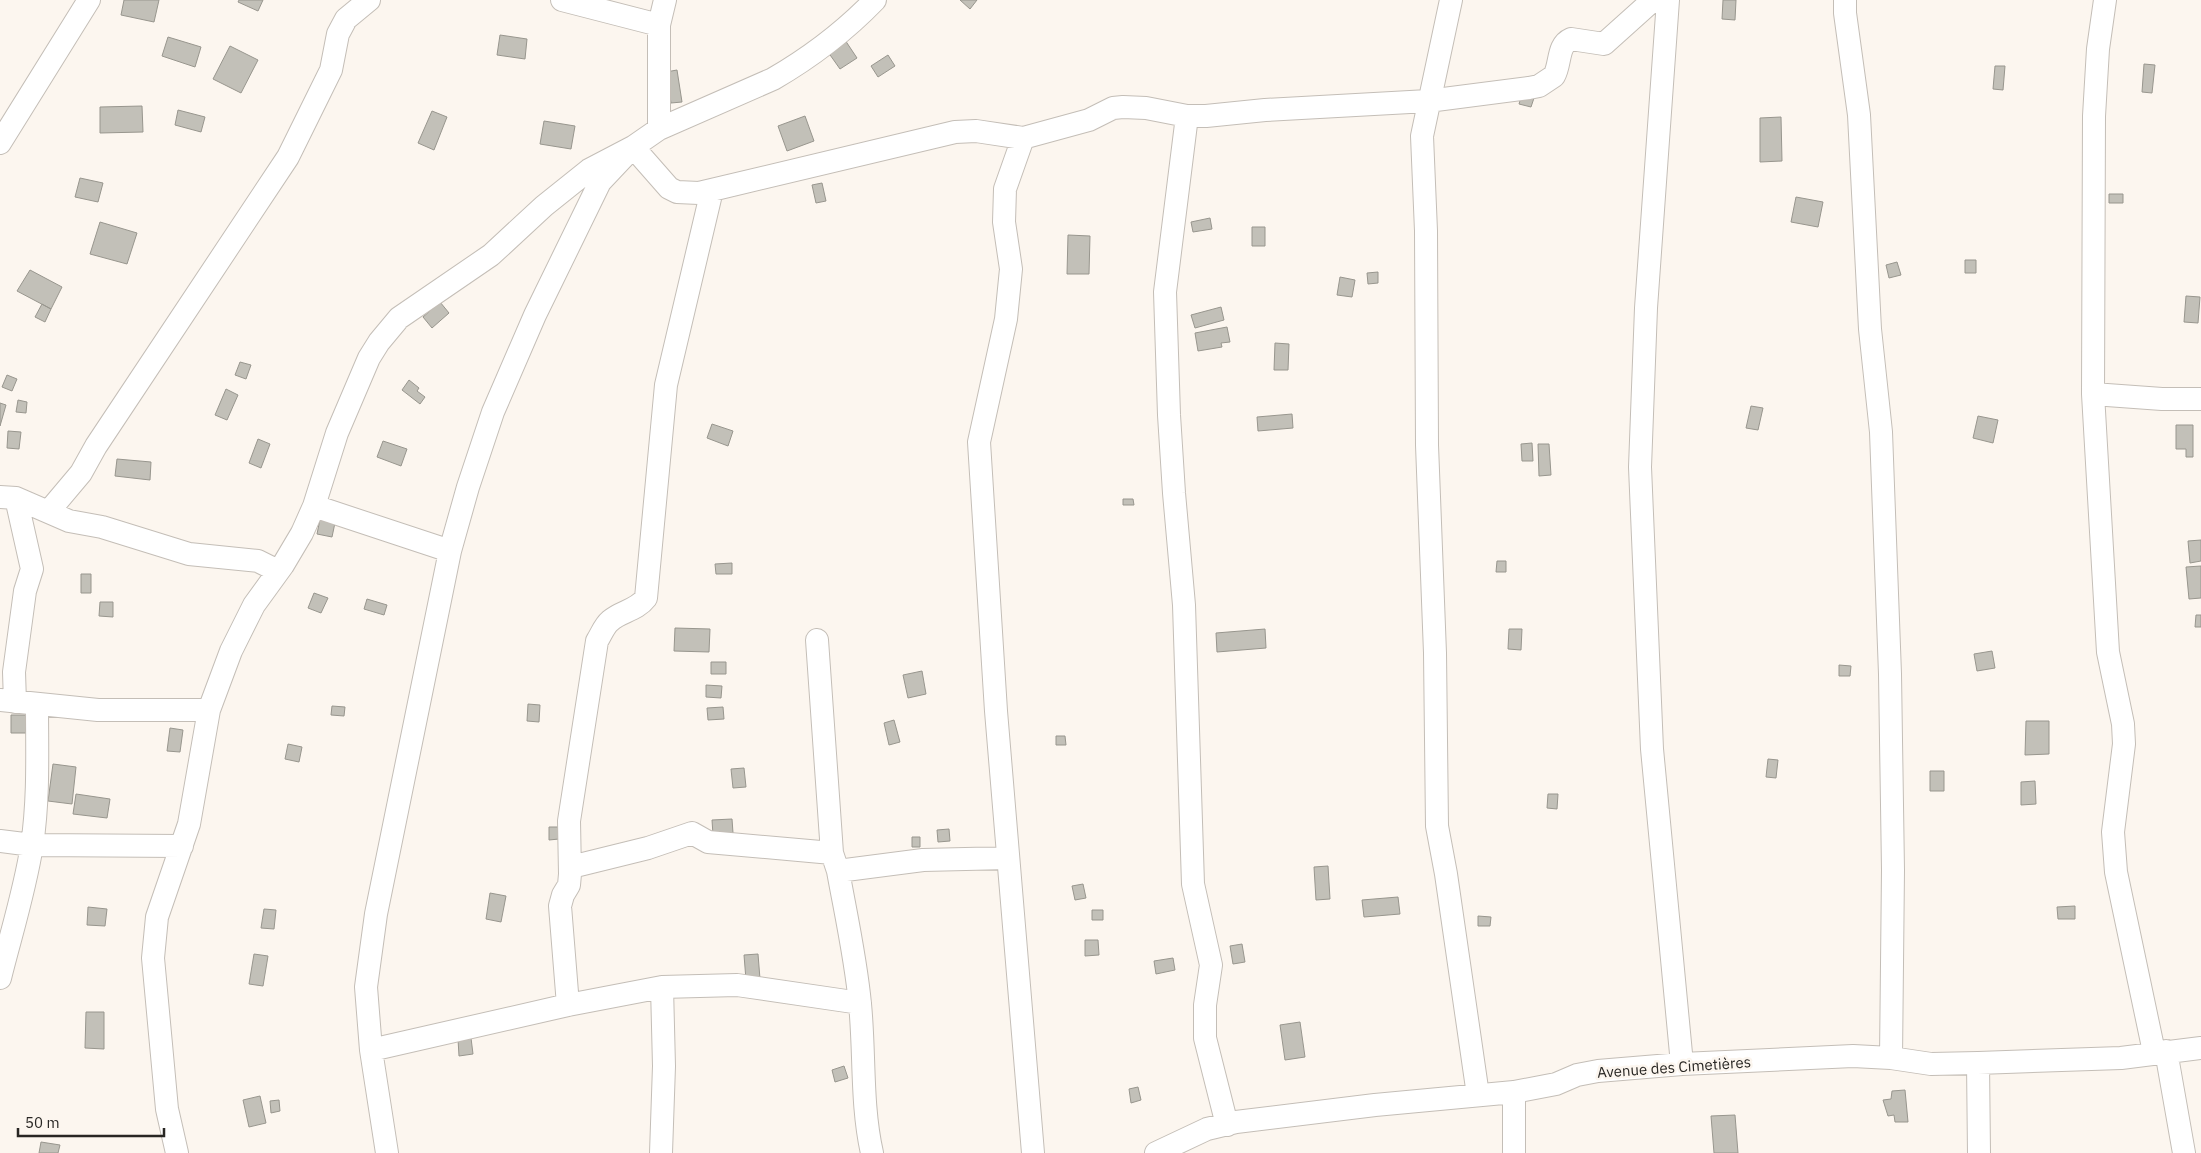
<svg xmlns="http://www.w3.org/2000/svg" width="2201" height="1153" font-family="'IBM Plex Sans',sans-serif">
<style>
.building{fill:#c2c0b8;stroke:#98968e}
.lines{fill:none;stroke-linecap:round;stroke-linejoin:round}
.street-casing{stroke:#c4beb7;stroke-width:24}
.street{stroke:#fff;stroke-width:22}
.labels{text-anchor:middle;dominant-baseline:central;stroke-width:5;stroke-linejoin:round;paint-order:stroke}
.street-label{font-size:15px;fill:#282623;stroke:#fcf6ef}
</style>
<rect width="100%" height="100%" fill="#fcf6ef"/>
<!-- building -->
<path class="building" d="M124,0h35l-5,22 -33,-7z
M239,0h24l-5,11 -20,-9z
M960,0h17l-7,9z
M1723,0h13l-1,20 -13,-1z
M500,35l27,4 -2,20 -28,-4z
M168,37l33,10 -6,20 -33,-11z
M845,40l12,18 -17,11 -12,-17z
M230,46l28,14 -17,33 -28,-14z
M888,55l7,11 -17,11 -7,-11z
M2144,64l11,1 -3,28 -10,-1z
M1995,66h10l-2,24 -10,-1z
M677,70l5,32 -11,1 -5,-31z
M1522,94l12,4 -3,9 -12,-3z
M142,106l1,26 -43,1v-26z
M178,110l27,7 -4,15 -26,-7z
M432,111l15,6 -13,33 -16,-7z
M805,116l9,25 -27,10 -9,-25z
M1781,117l1,44 -22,1v-44z
M544,121l31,5 -4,23 -31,-5z
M80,178l23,5 -5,19 -23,-5z
M822,183l4,18 -10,2 -4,-18z
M2109,194h14v9h-14z
M1796,197l27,5 -5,25 -27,-5z
M1210,218l2,11 -19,3 -2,-10z
M100,222l37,11 -10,31 -37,-10z
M1252,227h13v19h-13z
M1068,235l22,1 -1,38h-22z
M1965,260h11v13h-11z
M1897,262l4,13 -12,3 -3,-13z
M30,270l32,17 -11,22 -34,-18z
M1378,272v11l-10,1 -1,-11z
M1340,277l15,3 -3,17 -15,-2z
M2186,296l14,1 -2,26 -14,-1z
M440,302l9,11 -17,15 -9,-11z
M42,304l9,5 -6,13 -10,-5z
M1221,307l3,13 -29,8 -4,-13z
M1227,327l3,15 -9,1 1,4 -24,4 -3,-18z
M1275,343l14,1 -1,26h-14z
M240,362l11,3 -5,14 -11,-4z
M7,375l10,4 -5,12 -10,-4z
M409,380l10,8 -2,3 8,6 -5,7 -18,-14z
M226,389l12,6 -11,25 -12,-5z
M18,400l9,2 -1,11 -10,-1z
M0,403l6,2 -6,21z
M1751,406l12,2 -5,22 -12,-2z
M1292,414l1,14 -35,3 -1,-14z
M1978,416l20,4 -5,23 -20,-5z
M712,424l21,7 -5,15 -21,-8z
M2176,425h17v32h-7v-8h-10z
M8,431l13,1 -2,17 -12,-1z
M258,439l12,5 -9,24 -12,-5z
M383,441l24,8 -6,17 -24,-9z
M1532,443l1,18h-11l-1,-17z
M1538,444h11l2,31 -12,1z
M117,459l34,3 -1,18 -35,-4z
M1123,499h10l1,6h-11z
M321,514l15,4 -4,19 -15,-3z
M2201,540v21l-11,2 -2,-22z
M1497,561h9v11h-10z
M732,563v11h-16l-1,-10z
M2201,566v32l-12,1 -3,-32z
M81,574h10v19h-10z
M314,593l14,5 -7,15 -13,-5z
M367,599l20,6 -3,10 -20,-6z
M100,602h13v15l-14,-1z
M2196,615h5v12h-6z
M675,628l35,1 -1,23 -35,-1z
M1265,629l1,19 -49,4 -1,-19z
M1509,629h13l-1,21 -13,-1z
M1992,651l3,17 -18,3 -3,-17z
M711,662h15v12h-15z
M1839,665l12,1 -1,10h-11z
M922,671l4,23 -18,4 -5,-23z
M706,685l16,1 -1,12 -15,-1z
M528,704l12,1 -1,17 -12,-1z
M332,706l13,1 -1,9 -13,-1z
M723,707l1,12 -16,1 -1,-12z
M11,715h15v18h-15z
M894,720l6,22 -11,3 -5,-22z
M2026,721h23v33l-24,1z
M170,728l13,2 -3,22 -13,-1z
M1056,736h9l1,9h-10z
M288,744l14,3 -3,15 -14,-3z
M1768,759l10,1 -2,18 -10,-1z
M53,764l23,3 -4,37 -24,-3z
M744,768l2,19 -13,1 -2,-19z
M1930,771h14v20h-14z
M2035,781l1,23 -15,1v-23z
M76,794l34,5 -3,19 -34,-4z
M1548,794h10l-1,15 -10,-1z
M732,819l1,14 -20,2 -1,-15z
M549,827h10v12l-10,1z
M949,829l1,12 -12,1 -1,-12z
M912,837h8v10h-8z
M1328,866l2,33 -14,1 -2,-33z
M1083,884l3,14 -11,2 -3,-14z
M490,893l16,3 -5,26 -15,-3z
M1398,897l2,17 -36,3 -2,-17z
M2075,906v13h-17l-1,-12z
M88,907l19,2 -2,17 -18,-1z
M264,909l12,1 -2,19 -13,-1z
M1092,910h11v10h-11z
M1478,916l13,1 -1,9h-12z
M1085,940h13l1,15 -14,1z
M1242,944l3,18 -12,2 -3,-18z
M254,954l14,2 -5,30 -14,-2z
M758,954l2,25 -14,1 -2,-25z
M1173,958l2,12 -19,4 -2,-13z
M86,1012h18v37l-19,-1z
M1300,1022l5,35 -20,3 -5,-35z
M471,1038l2,16 -14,2 -1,-17z
M844,1066l4,12 -13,4 -3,-12z
M1138,1087l3,13 -10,3 -2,-14z
M1905,1090l3,32h-13l-1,-7 -6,1 -5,-16 8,-1 1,-8z
M260,1096l6,27 -17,4 -6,-27z
M279,1100l1,11 -9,2 -1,-12z
M1735,1115l3,38h-24l-3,-37z
M41,1142l19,3 -2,8h-19z"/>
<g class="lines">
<defs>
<path id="street" d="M562,0l97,25
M1451,0l-29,136 4,95 1,214 8,208 2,173 9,48 32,221
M1668,0l-22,308 -6,159 12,282 30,315
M1845,0v13l14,102 11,214 11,103 9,242 3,196 -2,188
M2105,0l-7,49 -4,67 -1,278 15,258 15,72 1,20 -11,88 3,40 38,180
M1187,116l-22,176 4,123 5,78 10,112 9,279 18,81 -6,40v33l22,87
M659,129v-104l6,-25
M1023,138l-18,51 -1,33 7,47 -5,50 -27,123 17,269 37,442
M0,143l89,-143
M2093,394l69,5h39
M0,497l16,1 53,23 33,6 87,27 69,7 20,10
M314,506l136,45
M49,511l32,-38 15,-27 192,-289 43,-87 7,-36 8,-15 23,-19
M817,640l15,213 6,18c8,44 18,89 22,133 5,50 1,100 12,149
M0,700l98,10h111
M15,702l-1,-30 11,-81 7,-22 -16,-71
M0,841l32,4 150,1
M571,867l77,-19 44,-15 16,9 124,11
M838,871l85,-11 85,-2
M0,978c11,-44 25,-88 32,-133 7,-47 5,-94 5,-141
M568,1005l-8,-99 3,-11 6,-10 1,-11 -1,-53 28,-180c4,-6 7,-15 13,-20 11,-10 26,-10 36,-23l20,-213 46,-195
M371,1050l197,-45 94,-18 75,-2 123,18
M2166,1051l18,102
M1978,1063l1,90
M177,1153l-10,-44 -14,-151 4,-41 32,-93 20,-114 22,-59 23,-46 29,-40 19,-32 12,-27 23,-73 32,-75 10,-16 20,-24 92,-63 53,-49 45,-36 44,-23 26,-18 114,-50c38,-22 72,-48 102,-79
M387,1153l-16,-103 -5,-63 10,-73 74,-363 18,-64 25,-75 42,-97 65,-133 33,-35 36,41 8,4 22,1 256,-61 21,-1 47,7 66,-18 24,-12 10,-1 23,1 41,8h19l59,-6 163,-9 101,-13 10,-2 15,-10c7,-12 3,-31 17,-37l33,5 49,-44
M661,1153l3,-87 -2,-79
M1156,1153l51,-24 29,-7 139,-17 139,-13 42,-8 21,-9 21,-4 84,-7 171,-8 38,2 40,6 47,-1 143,-5 80,-10
M1514,1153v-61"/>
</defs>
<!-- street casing -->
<use href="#street" class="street-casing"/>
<!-- street -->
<use href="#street" class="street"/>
</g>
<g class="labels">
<!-- street labels -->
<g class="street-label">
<text transform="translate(1674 1067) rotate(-4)">Avenue des Cimetières</text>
</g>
</g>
<!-- scale -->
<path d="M18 1128v8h146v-8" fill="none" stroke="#282623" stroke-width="2.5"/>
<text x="25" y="1128" font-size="15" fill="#282623" stroke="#fcf6ef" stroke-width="4" paint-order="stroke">50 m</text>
</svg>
